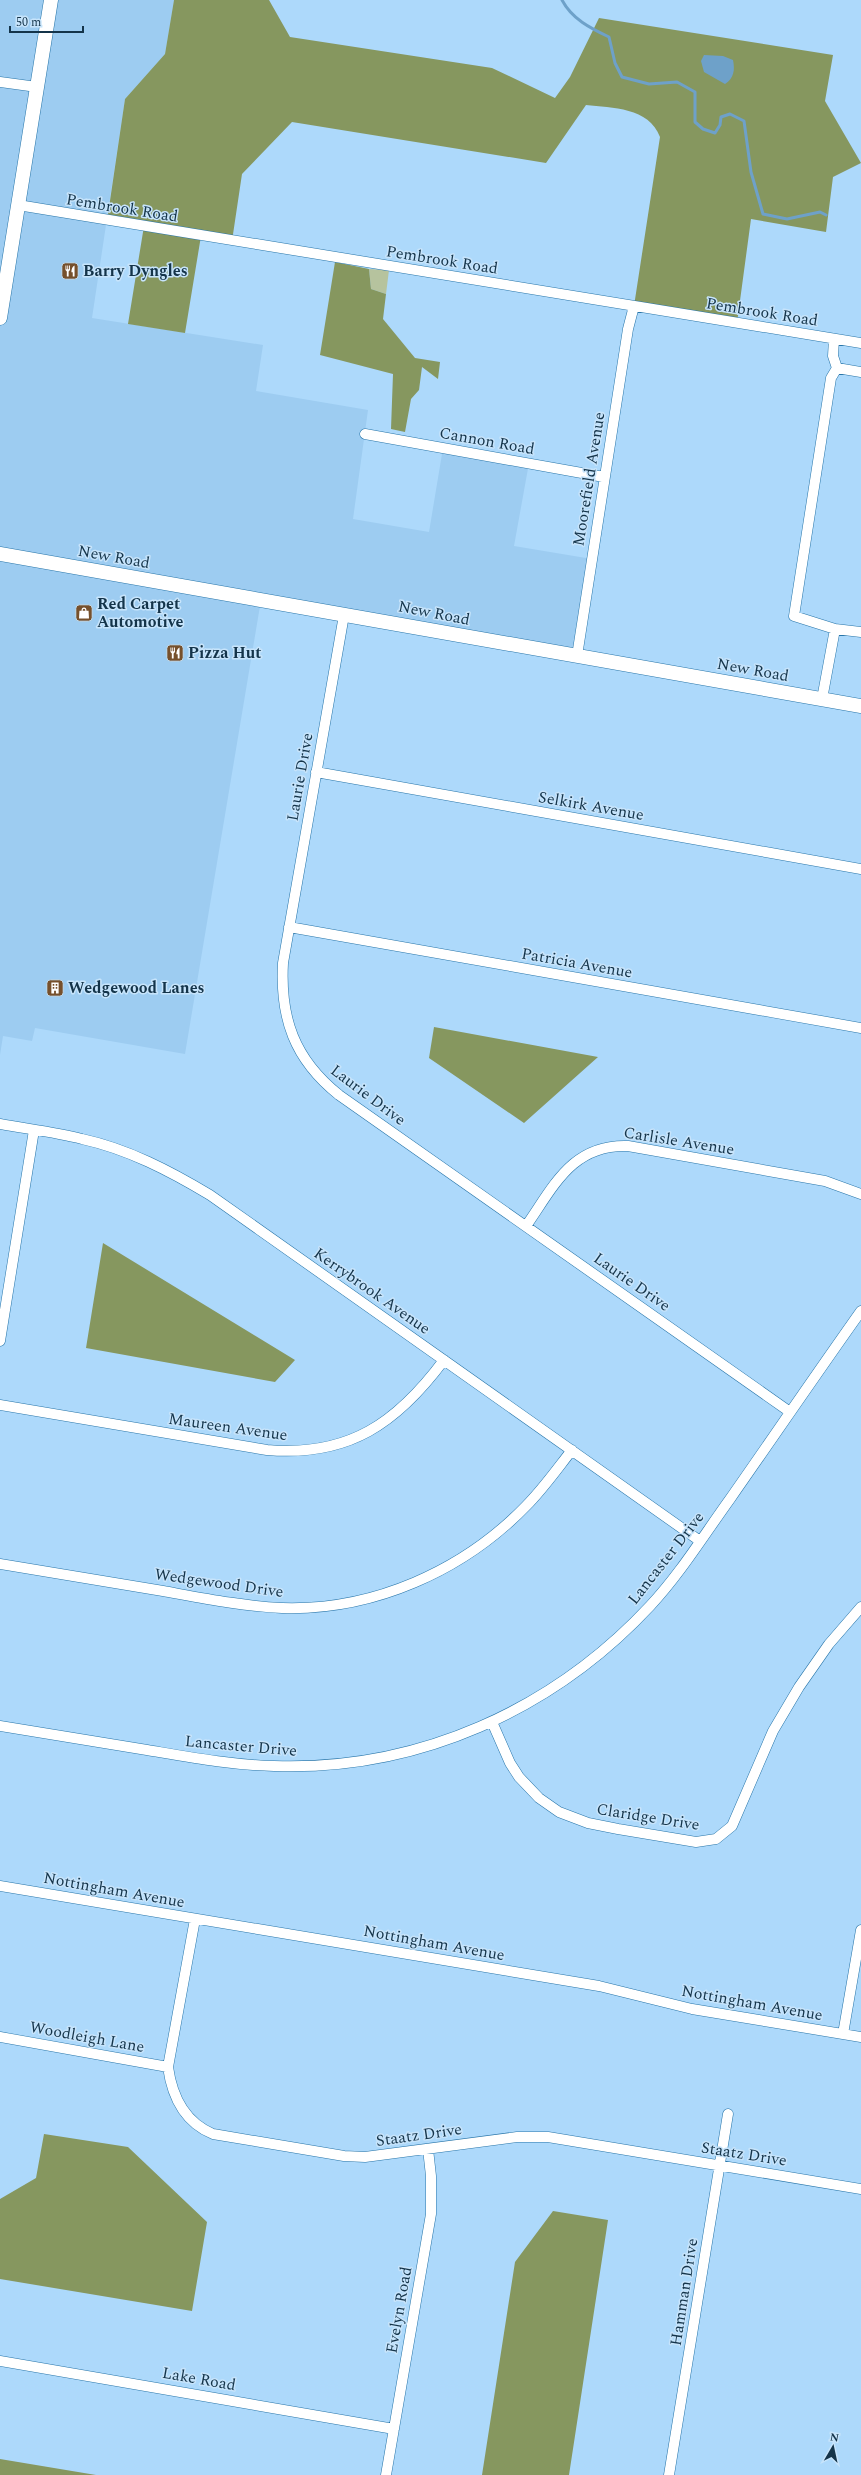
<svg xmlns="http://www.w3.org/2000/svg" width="861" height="2475" font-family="Spectral,serif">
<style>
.built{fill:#9dccf1}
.green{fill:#b6c39e}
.forest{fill:#86975f}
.water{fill:#6ea1c9}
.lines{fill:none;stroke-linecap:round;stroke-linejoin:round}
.stream{stroke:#6ea1c9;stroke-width:3}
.street-casing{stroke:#2775a9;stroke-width:11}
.secondary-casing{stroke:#2775a9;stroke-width:15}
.street{stroke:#fff;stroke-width:10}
.secondary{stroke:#fff;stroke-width:14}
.labels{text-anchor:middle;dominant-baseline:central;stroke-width:3;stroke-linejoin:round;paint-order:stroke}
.street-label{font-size:16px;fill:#14344a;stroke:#c7e4fb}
.poi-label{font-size:16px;font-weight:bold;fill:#14344a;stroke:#c7e4fb;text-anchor:start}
</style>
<rect width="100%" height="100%" fill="#add9fb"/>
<!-- built -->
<path class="built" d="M0,0h174l-9,54 -40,45 -33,219 171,27 -7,46 112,19 -15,109 76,13 14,-84 86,15 -15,83 78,13 -15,97 -316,-56 -76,454 -150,-26 -3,13 -29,-5 -3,19z"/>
<!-- green -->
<path class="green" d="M369,269l20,1 -3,24 -15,-5z"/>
<!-- forest -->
<path class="forest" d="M174,0h95l21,37 202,31 63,30 15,-21 29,-59 234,37 -8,46 36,62 -28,14 -7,55 -75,-13 -14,104 -103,-17 26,-169c-11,-30 -48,-29 -74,-32l-40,58 -254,-41 -50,52 -10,67 -31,-5 -16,97 -57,-9 16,-98 -37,-5 18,-122 40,-45z
M335,262l34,7 2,20 15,5 -3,25 32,39 25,4 -2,17 -16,-12 -3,23 -8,9 -6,33 -14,-3 2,-55 -73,-19z
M434,1027l164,30 -74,66 -95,-65z
M103,1243l192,117 -20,22 -189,-34z
M44,2134l84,13 79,75 -15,89 -192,-32v-80l36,-21z
M553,2211l55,9 -39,255h-87l33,-213z
M0,2459l96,16h-96z"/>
<!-- water -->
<path class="water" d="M704,55l19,1 10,4c2,10 1,18 -8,24l-21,-12 -3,-11z"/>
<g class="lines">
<!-- stream -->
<path class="stream" d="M562,0c10,19 28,28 47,37l6,26 7,14 27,7 28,-2 18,10v30l8,7 12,4 5,-8 1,-8 9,-3 14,7 7,51 12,42 24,5 33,-7 6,3"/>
<defs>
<path id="street" d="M0,82l37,5
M18,205l843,138
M834,339l-1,17 4,12
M861,372l-24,-4 -6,10 -37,238 41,13 26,3
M365,434l239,43
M344,615l-61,348c-3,55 11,96 56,132l451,317
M577,656l51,-327 6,-23
M822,699l13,-70
M316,772l545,97
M289,927l572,101
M0,1124c27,5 55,8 82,15 46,10 88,32 128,56l490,346
M526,1226c28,-40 46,-82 102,-80l197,35 36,13
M0,1341l34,-211
M0,1405l267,45c82,7 130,-27 177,-90
M0,1564c54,9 108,18 163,27 39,7 79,15 119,17 91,3 181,-37 244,-102 17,-17 31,-37 46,-56
M492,1722l18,41 9,14 20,21 20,14 29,11 30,6 78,13 20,-3 16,-13 41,-95 26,-44 30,-43 32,-37
M0,1726c49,8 98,16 147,24 42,7 85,15 127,16 144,5 279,-56 376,-160 30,-32 54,-71 80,-107 44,-63 87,-126 131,-188
M0,1886l599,100 93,23 169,28
M195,1919l-27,148c4,29 16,55 45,67l131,22 21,1 152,-20h31l313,52
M843,2034l18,-104
M0,2037l168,30
M0,2361l394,68
M386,2475l45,-261v-38l-3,-27
M669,2475l59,-361"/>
<path id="secondary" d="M0,318l51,-318
M0,554l861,152"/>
</defs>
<!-- street casing -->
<use href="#street" class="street-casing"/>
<!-- secondary casing -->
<use href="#secondary" class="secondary-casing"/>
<!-- street -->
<use href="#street" class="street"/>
<!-- secondary -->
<use href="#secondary" class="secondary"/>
</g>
<!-- icons -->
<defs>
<symbol id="restaurant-square" viewBox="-11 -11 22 22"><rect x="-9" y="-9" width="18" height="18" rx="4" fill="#76502c" stroke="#c7e4fb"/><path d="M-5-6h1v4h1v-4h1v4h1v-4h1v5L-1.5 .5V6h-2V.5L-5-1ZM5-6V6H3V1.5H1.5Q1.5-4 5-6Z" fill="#fff"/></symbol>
<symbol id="shop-square" viewBox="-11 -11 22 22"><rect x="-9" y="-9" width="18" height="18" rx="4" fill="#76502c" stroke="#c7e4fb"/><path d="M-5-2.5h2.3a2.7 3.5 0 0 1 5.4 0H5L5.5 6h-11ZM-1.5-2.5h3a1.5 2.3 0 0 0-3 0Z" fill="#fff"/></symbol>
<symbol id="building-square" viewBox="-11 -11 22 22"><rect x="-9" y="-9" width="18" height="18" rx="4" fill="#76502c" stroke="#c7e4fb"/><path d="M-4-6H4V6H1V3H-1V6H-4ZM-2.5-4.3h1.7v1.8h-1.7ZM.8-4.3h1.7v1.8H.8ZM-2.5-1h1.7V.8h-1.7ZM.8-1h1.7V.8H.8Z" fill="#fff"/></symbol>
</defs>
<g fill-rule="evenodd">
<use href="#restaurant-square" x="60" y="261" width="20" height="20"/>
<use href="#shop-square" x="74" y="603" width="20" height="20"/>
<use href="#restaurant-square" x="165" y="643" width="20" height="20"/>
<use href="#building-square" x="45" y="978" width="20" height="20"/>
</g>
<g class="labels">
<!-- street labels -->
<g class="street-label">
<text transform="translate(122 208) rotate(9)">Pembrook Road</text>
<text transform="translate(442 260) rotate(9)">Pembrook Road</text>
<text transform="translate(762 312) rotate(9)">Pembrook Road</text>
<text transform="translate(487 441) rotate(10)">Cannon Road</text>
<text transform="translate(589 479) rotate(-81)">Moorefield Avenue</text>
<text transform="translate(114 557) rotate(10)">New Road</text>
<text transform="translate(434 613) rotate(11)">New Road</text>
<text transform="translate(753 670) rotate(10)">New Road</text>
<text transform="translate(300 777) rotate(-80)">Laurie Drive</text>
<text transform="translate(591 806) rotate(10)">Selkirk Avenue</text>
<text transform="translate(577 963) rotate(10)">Patricia Avenue</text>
<text transform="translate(368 1095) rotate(37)">Laurie Drive</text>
<text transform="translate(679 1141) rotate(9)">Carlisle Avenue</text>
<text transform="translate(632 1282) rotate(35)">Laurie Drive</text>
<text transform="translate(372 1291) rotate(35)">Kerrybrook Avenue</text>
<text transform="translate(228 1427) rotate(8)">Maureen Avenue</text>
<text transform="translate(666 1558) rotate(-52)">Lancaster Drive</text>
<text transform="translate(219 1583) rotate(8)">Wedgewood Drive</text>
<text transform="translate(241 1746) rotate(5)">Lancaster Drive</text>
<text transform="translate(648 1817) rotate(9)">Claridge Drive</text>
<text transform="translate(114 1890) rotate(10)">Nottingham Avenue</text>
<text transform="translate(434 1943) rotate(10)">Nottingham Avenue</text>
<text transform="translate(752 2003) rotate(10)">Nottingham Avenue</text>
<text transform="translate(87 2037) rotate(10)">Woodleigh Lane</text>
<text transform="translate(419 2135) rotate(-8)">Staatz Drive</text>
<text transform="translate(744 2154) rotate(9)">Staatz Drive</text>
<text transform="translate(684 2292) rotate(-81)">Hamman Drive</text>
<text transform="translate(399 2310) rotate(-80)">Evelyn Road</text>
<text transform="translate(199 2379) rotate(10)">Lake Road</text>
</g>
<!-- poi labels -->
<g class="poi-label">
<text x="83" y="271">Barry Dyngles</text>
<text x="97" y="604">Red Carpet<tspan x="97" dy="18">Automotive</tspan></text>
<text x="188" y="653">Pizza Hut</text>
<text x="68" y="988">Wedgewood Lanes</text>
</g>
</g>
<!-- north arrow -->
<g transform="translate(833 2447) rotate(9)" stroke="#c7e4fb" stroke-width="3" paint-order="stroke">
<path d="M0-3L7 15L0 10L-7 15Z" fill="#14344a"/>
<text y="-6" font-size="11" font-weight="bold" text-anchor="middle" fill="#14344a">N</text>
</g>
<!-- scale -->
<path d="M10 26v6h73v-6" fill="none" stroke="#14344a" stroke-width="2"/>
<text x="16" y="26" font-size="12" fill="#14344a" stroke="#c7e4fb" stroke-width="3" paint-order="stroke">50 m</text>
</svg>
